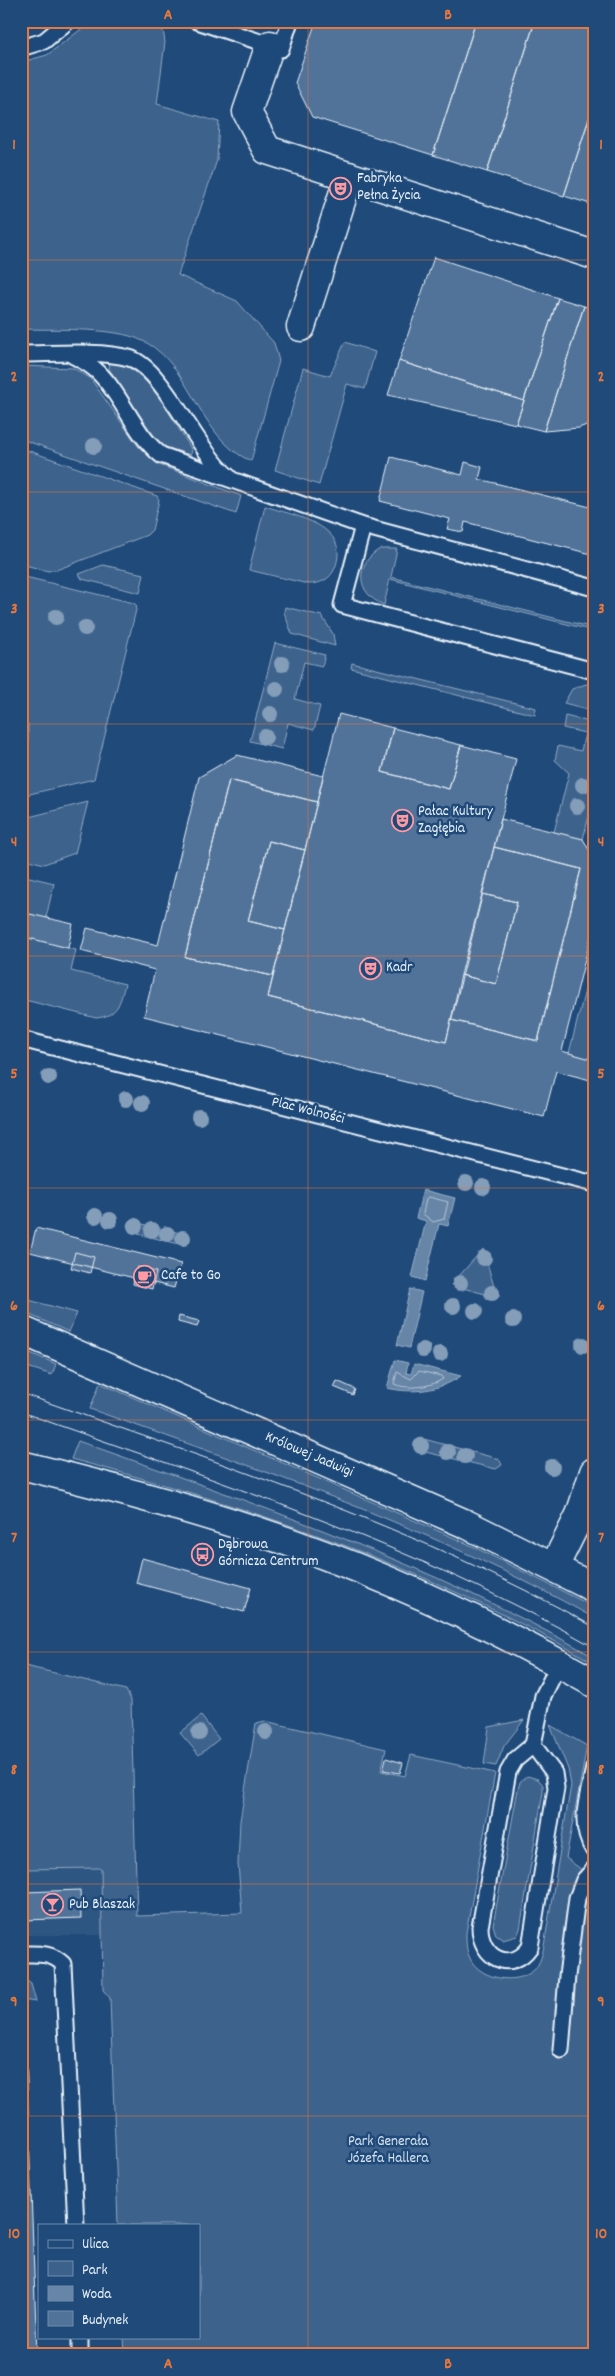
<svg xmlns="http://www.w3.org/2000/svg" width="615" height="2376" font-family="Dekko,sans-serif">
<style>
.built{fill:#2e5683}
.green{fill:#3c628c;stroke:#92aac2}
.water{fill:#6685a7;stroke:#9ab0c7}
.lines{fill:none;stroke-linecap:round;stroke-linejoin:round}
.shore{stroke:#b4c6d8;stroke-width:1}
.building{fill:#517399;stroke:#e8f1f8}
.lane-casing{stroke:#e8f1f8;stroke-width:19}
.street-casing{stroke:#e8f1f8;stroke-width:31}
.secondary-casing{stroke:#e8f1f8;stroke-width:31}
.lane{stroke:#1f4a7a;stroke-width:15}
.street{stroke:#1f4a7a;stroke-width:28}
.secondary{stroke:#1f4a7a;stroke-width:28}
.tram{stroke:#e8f1f8;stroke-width:1}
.tree{fill:#849eb9}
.grid{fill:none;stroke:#e8773b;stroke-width:1;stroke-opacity:0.55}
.labels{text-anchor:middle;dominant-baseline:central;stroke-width:5;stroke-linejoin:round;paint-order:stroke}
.poi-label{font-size:15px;fill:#e8f1f8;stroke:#1f4a7a;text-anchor:start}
.street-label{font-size:15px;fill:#e8f1f8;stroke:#1f4a7a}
.park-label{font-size:15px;fill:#d7e3ed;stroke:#1f4a7a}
.neatline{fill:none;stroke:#e8773b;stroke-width:2}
.grid-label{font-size:16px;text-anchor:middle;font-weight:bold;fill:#e8773b}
</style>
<rect width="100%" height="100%" fill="#1f4a7a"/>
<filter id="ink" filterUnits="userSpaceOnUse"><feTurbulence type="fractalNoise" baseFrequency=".02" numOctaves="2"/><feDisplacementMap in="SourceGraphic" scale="10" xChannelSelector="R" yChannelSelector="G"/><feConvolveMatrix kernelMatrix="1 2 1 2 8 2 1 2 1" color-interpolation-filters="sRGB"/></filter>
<g filter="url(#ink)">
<!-- built -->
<path class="built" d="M101,1868l1,67h-81v-66z"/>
<!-- green -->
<path class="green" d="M92,21l70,2 3,19 -8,62 62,18 -2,38 -39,115 59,26 37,42 5,18 -28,100c-55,-23 -60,-104 -115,-123 -30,-11 -82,-8 -115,-9l1,-267 25,-7z
M345,342l30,10 -10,37 -18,-5 -28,101 -44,-15 28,-102 27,8z
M110,362c35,0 63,59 80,85l2,5 -2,3 -24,-8 -8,-5 -49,-73z
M21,366l52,2 17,10 48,68 19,18 84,32 -5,18 -215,-75z
M21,448l136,48 2,4 -7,30 -5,5 -88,34 -11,2 -27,-7z
M265,506c29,10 87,19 70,62 -5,12 -15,16 -27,16l-59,-14z
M380,549h17l-6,28 203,51v3l-204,-52 -6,26c-28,-11 -30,-41 -4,-56z
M103,565l41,9 -4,19 -58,-14 -3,-5z
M21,576l113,27 3,3 -43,173 -73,17v-50h7v-22h-7z
M285,607l37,9 11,18 2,12 -43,-12 -8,-22z
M275,643l50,12 -3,11 -18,-4 -9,37 25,7 -6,24 -26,-7 -6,26 -32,-8z
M352,663l184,45 -1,7 -184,-47z
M586,684l8,1v26l-30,-8 8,-14z
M565,716l29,7v74l-11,42 -29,-7 15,-59 -14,-13 3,-14 23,5 4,-18 -22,-5z
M88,802l-13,51 -31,11 -23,-6v-34l8,-7z
M21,875l33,8 -8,35 -25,-6z
M21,936l55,14 -5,21 54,13c-5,19 -7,32 -29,34l-75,-19z
M594,955v105l-25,-7z
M129,1221l56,13 2,6 -4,5 -53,-13 -3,-7z
M483,1249l14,48 -46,-12z
M21,1298l56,15 -8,19 -48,-21z
M21,1349l35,15 -4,11 -31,-10z
M100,1383l368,161 126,63v11c-160,-90 -332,-148 -504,-209z
M420,1438l79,21 3,6 -6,4 -79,-19 -3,-7z
M78,1441c176,62 353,123 516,216v6c-168,-96 -337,-155 -523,-204z
M21,1665l105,25 5,10 6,216 105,-3 -4,-49 2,-43 16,-98 9,-2 121,28 -5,22 24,5 6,-21 84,18 -29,160c0,8 0,16 3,23 8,22 43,29 61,17 9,-5 12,-17 14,-27l27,-161 -3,-16 -18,-44 37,21 -21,112 28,21v476h-469l-1,-18h75v-112h-81l-8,-227 -7,-8 -2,-122 -80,1z
M201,1716l18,23 -20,16 -19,-22z
M524,1720l-20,26 -8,20 -12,-2 5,-37z
M527,1776l11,3 5,6v7l-23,137 -3,7 -14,4 -7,-5 -3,-10 25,-136 2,-7z
M21,1977l10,7 5,18 -15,-2z"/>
<!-- water -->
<path class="water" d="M423,1190l32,8 -7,28 -9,-2 -14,57 -13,-4 14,-56 -10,-3z
M410,1289l12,3 -13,56 -12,-3z
M395,1360l13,3 -2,10 5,1 3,-10 47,12c-22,15 -48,18 -74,12z"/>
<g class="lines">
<!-- shore -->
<path class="shore" d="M429,1197l19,5 -4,17 -11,3 -10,-8 3,-15z
M419,1371l22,5 2,3c-12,8 -36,11 -49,5l3,-12 14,7z"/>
</g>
<!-- building -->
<path class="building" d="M316,21h160l-43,134 -121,-38 -17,-34z
M476,21h59l-48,151 -54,-17z
M535,21h59v82l-30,93 -77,-24z
M594,103v102l-30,-9z
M434,257l124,41 -34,103 -125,-40z
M558,298l26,8 -40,125 -28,-7z
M584,306l10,4v112l-15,6 -35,3z
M399,361l125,40 -8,23 -128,-29z
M391,457l71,18 3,-13 17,5 -3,12 115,29v36l-3,10 -126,-32 -2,10 -16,-3 3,-10 -70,-18z
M339,714l54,14 -11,44 67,17 12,-44 55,14 -70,283 -178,-45z
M393,728l68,17 -12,44 -67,-17z
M237,755l86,21 -6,26 -88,-22 -44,177 88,19 -5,21 178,45 5,-22 87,21 43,-172 -87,-22 7,-28 82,20 11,20v65l-32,127 32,9v21l-38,-10 -12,46 -400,-101 11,-46 -74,-19 6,-23 71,17 41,-168z
M229,780l88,22 -12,48 -36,-9 -21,80 37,9 -12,46 -88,-19z
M269,841l36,9 -20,80 -37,-9z
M494,847l87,22 -43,172 -87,-21 10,-45 35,9 21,-82 -35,-8z
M482,894l35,8 -21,82 -35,-9z
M21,912l52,12 -5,24 -47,-12z
M36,1228l145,36 -7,24 -144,-36z
M75,1252l19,5 -4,16 -19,-5z
M137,1267l19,5 -4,17 -19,-5z
M179,1316l20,5 -2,6 -19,-5z
M337,1381l18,8 -2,6 -19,-8z
M142,1558l109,30 -7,24 -108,-29z
M386,1758l17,5 -3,10 -17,-3z
M80,1890l1,28 -56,2v-28z
M21,2000h3l13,355h-16z"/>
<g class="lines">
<defs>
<path id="lane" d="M197,21l84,28 9,-28
M21,48l23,-7 24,-20
M21,354c31,0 79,-4 108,4 34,9 68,94 100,119
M72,355c9,5 18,9 26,17 25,24 35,61 63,83l202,71 231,62
M363,526l-21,79 252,66
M21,1039l573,145
M533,1745l21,28 2,15 -26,159c-19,27 -50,11 -50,-20l28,-155 7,-12 18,-15 10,-49 16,-32
M594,1768c-6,29 -17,56 0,83
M21,1954c17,0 30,-2 42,10l13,261
M561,2050l6,-74 10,-78 7,-18 10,-11
M80,2337v18"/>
<path id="street" d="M270,45l-23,67 20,38 327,105
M301,327l48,-151
M554,1567l26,-52 14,-43"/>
<path id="secondary" d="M21,1330l445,194 128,64
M21,1465c80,20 159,40 236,66 117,39 230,91 337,152"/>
</defs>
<!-- lane casing -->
<use href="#lane" class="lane-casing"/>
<!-- street casing -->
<use href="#street" class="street-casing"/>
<!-- secondary casing -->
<use href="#secondary" class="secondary-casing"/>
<!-- lane -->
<use href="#lane" class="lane"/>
<!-- street -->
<use href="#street" class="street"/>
<!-- secondary -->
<use href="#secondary" class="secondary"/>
<!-- tram -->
<path class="tram" d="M21,1393c194,69 393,132 573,234
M21,1412c195,69 393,132 573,235"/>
</g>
<!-- trees -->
<g class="tree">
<circle cx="94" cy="446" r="8"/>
<circle cx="56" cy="617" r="8"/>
<circle cx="85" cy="628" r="8"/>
<circle cx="282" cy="664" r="8"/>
<circle cx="276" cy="689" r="8"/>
<circle cx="270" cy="714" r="8"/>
<circle cx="265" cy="737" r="8"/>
<circle cx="583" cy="785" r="8"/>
<circle cx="577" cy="806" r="8"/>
<circle cx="49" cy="1077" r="8"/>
<circle cx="126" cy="1099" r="8"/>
<circle cx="142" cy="1103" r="8"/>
<circle cx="199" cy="1117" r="8"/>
<circle cx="466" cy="1183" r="8"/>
<circle cx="483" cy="1187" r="8"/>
<circle cx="95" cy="1216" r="8"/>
<circle cx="110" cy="1220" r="8"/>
<circle cx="135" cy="1226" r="8"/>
<circle cx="152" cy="1230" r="8"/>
<circle cx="167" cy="1234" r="8"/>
<circle cx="183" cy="1238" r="8"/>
<circle cx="484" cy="1258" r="8"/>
<circle cx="460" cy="1283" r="8"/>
<circle cx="492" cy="1293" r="8"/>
<circle cx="453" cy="1306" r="8"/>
<circle cx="475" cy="1311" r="8"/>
<circle cx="513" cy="1320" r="8"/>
<circle cx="583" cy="1345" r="8"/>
<circle cx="423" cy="1350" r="8"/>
<circle cx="440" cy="1354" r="8"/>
<circle cx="421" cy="1446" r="8"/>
<circle cx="448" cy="1452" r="8"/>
<circle cx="465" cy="1456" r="8"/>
<circle cx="552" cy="1467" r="8"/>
<circle cx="266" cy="1732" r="8"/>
<circle cx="199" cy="1733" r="8"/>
</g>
</g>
<!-- grid -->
<path class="grid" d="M308,21v2334M21,260h573M21,492h573M21,724h573M21,956h573M21,1188h573M21,1420h573M21,1652h573M21,1884h573M21,2116h573"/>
<!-- icons -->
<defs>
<symbol id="theatre-ring" viewBox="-11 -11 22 22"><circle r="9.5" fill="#1f4a7a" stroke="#ff9aa2" stroke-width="1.5"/><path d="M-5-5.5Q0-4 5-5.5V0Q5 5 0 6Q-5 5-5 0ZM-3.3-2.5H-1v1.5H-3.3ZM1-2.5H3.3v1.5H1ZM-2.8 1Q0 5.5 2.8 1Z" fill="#ff9aa2"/></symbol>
<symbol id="cafe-ring" viewBox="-11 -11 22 22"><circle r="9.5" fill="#1f4a7a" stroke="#ff9aa2" stroke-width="1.5"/><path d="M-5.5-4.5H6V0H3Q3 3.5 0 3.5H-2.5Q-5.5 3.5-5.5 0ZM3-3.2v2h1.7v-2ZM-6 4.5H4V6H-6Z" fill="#ff9aa2"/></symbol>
<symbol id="bus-ring" viewBox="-11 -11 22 22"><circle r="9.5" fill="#1f4a7a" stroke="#ff9aa2" stroke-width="1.5"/><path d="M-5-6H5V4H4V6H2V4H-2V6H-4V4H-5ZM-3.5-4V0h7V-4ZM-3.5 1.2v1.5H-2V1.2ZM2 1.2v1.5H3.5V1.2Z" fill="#ff9aa2"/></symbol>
<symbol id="bar-ring" viewBox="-11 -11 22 22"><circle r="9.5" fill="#1f4a7a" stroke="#ff9aa2" stroke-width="1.5"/><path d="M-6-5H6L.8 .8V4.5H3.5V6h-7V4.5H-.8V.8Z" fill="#ff9aa2"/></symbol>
</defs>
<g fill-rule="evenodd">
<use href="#theatre-ring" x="328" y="176" width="25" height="25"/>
<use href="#theatre-ring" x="390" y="808" width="25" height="25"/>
<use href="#theatre-ring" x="358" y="956" width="25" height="25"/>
<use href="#cafe-ring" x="132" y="1264" width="25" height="25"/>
<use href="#bus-ring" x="190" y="1542" width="25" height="25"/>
<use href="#bar-ring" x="40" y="1892" width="25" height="25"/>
</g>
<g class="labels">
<!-- poi labels -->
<g class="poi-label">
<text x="357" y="179">Fabryka<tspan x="357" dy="17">Pełna Życia</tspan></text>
<text x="418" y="812">Pałac Kultury<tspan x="418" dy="17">Zagłębia</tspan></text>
<text x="386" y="968">Kadr</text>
<text x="161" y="1276">Cafe to Go</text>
<text x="218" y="1545">Dąbrowa<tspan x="218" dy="17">Górnicza Centrum</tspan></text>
<text x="69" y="1905">Pub Blaszak</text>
</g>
<!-- street labels -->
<g class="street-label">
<text transform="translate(308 1111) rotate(14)">Plac Wolności</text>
<text transform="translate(309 1455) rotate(23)">Królowej Jadwigi</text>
</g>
<!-- park labels -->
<g class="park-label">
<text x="388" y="2142">Park Generała<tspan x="388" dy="17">Józefa Hallera</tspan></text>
</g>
</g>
<!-- margin -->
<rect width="615" height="2376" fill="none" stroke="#1f4a7a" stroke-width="55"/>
<!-- legend -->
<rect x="38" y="2224" width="162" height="115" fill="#1f4a7a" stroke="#6f8dac"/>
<rect x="48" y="2240" width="25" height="8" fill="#1f4a7a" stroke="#6f8dac"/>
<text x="82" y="2248" font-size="15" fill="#e8f1f8">Ulica</text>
<rect x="48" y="2261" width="25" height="15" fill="#3c628c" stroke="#6f8dac"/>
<text x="82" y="2274" font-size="15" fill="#e8f1f8">Park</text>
<rect x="48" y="2286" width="25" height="15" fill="#6685a7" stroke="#6f8dac"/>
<text x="82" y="2298" font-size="15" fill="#e8f1f8">Woda</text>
<rect x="48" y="2311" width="25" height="15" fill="#517399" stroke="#6f8dac"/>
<text x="82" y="2324" font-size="15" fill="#e8f1f8">Budynek</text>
<rect x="28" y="28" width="560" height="2320" class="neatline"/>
<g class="grid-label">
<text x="168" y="19">A</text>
<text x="448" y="19">B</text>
<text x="14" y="149">1</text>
<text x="601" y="149">1</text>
<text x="14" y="381">2</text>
<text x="601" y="381">2</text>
<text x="14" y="613">3</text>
<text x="601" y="613">3</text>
<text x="14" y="846">4</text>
<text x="601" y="846">4</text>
<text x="14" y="1078">5</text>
<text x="601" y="1078">5</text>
<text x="14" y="1310">6</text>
<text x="601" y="1310">6</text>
<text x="14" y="1542">7</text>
<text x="601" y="1542">7</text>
<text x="14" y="1774">8</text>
<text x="601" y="1774">8</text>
<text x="14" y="2006">9</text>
<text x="601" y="2006">9</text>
<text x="14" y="2238">10</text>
<text x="601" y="2238">10</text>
<text x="168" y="2368">A</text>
<text x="448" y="2368">B</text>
</g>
</svg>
